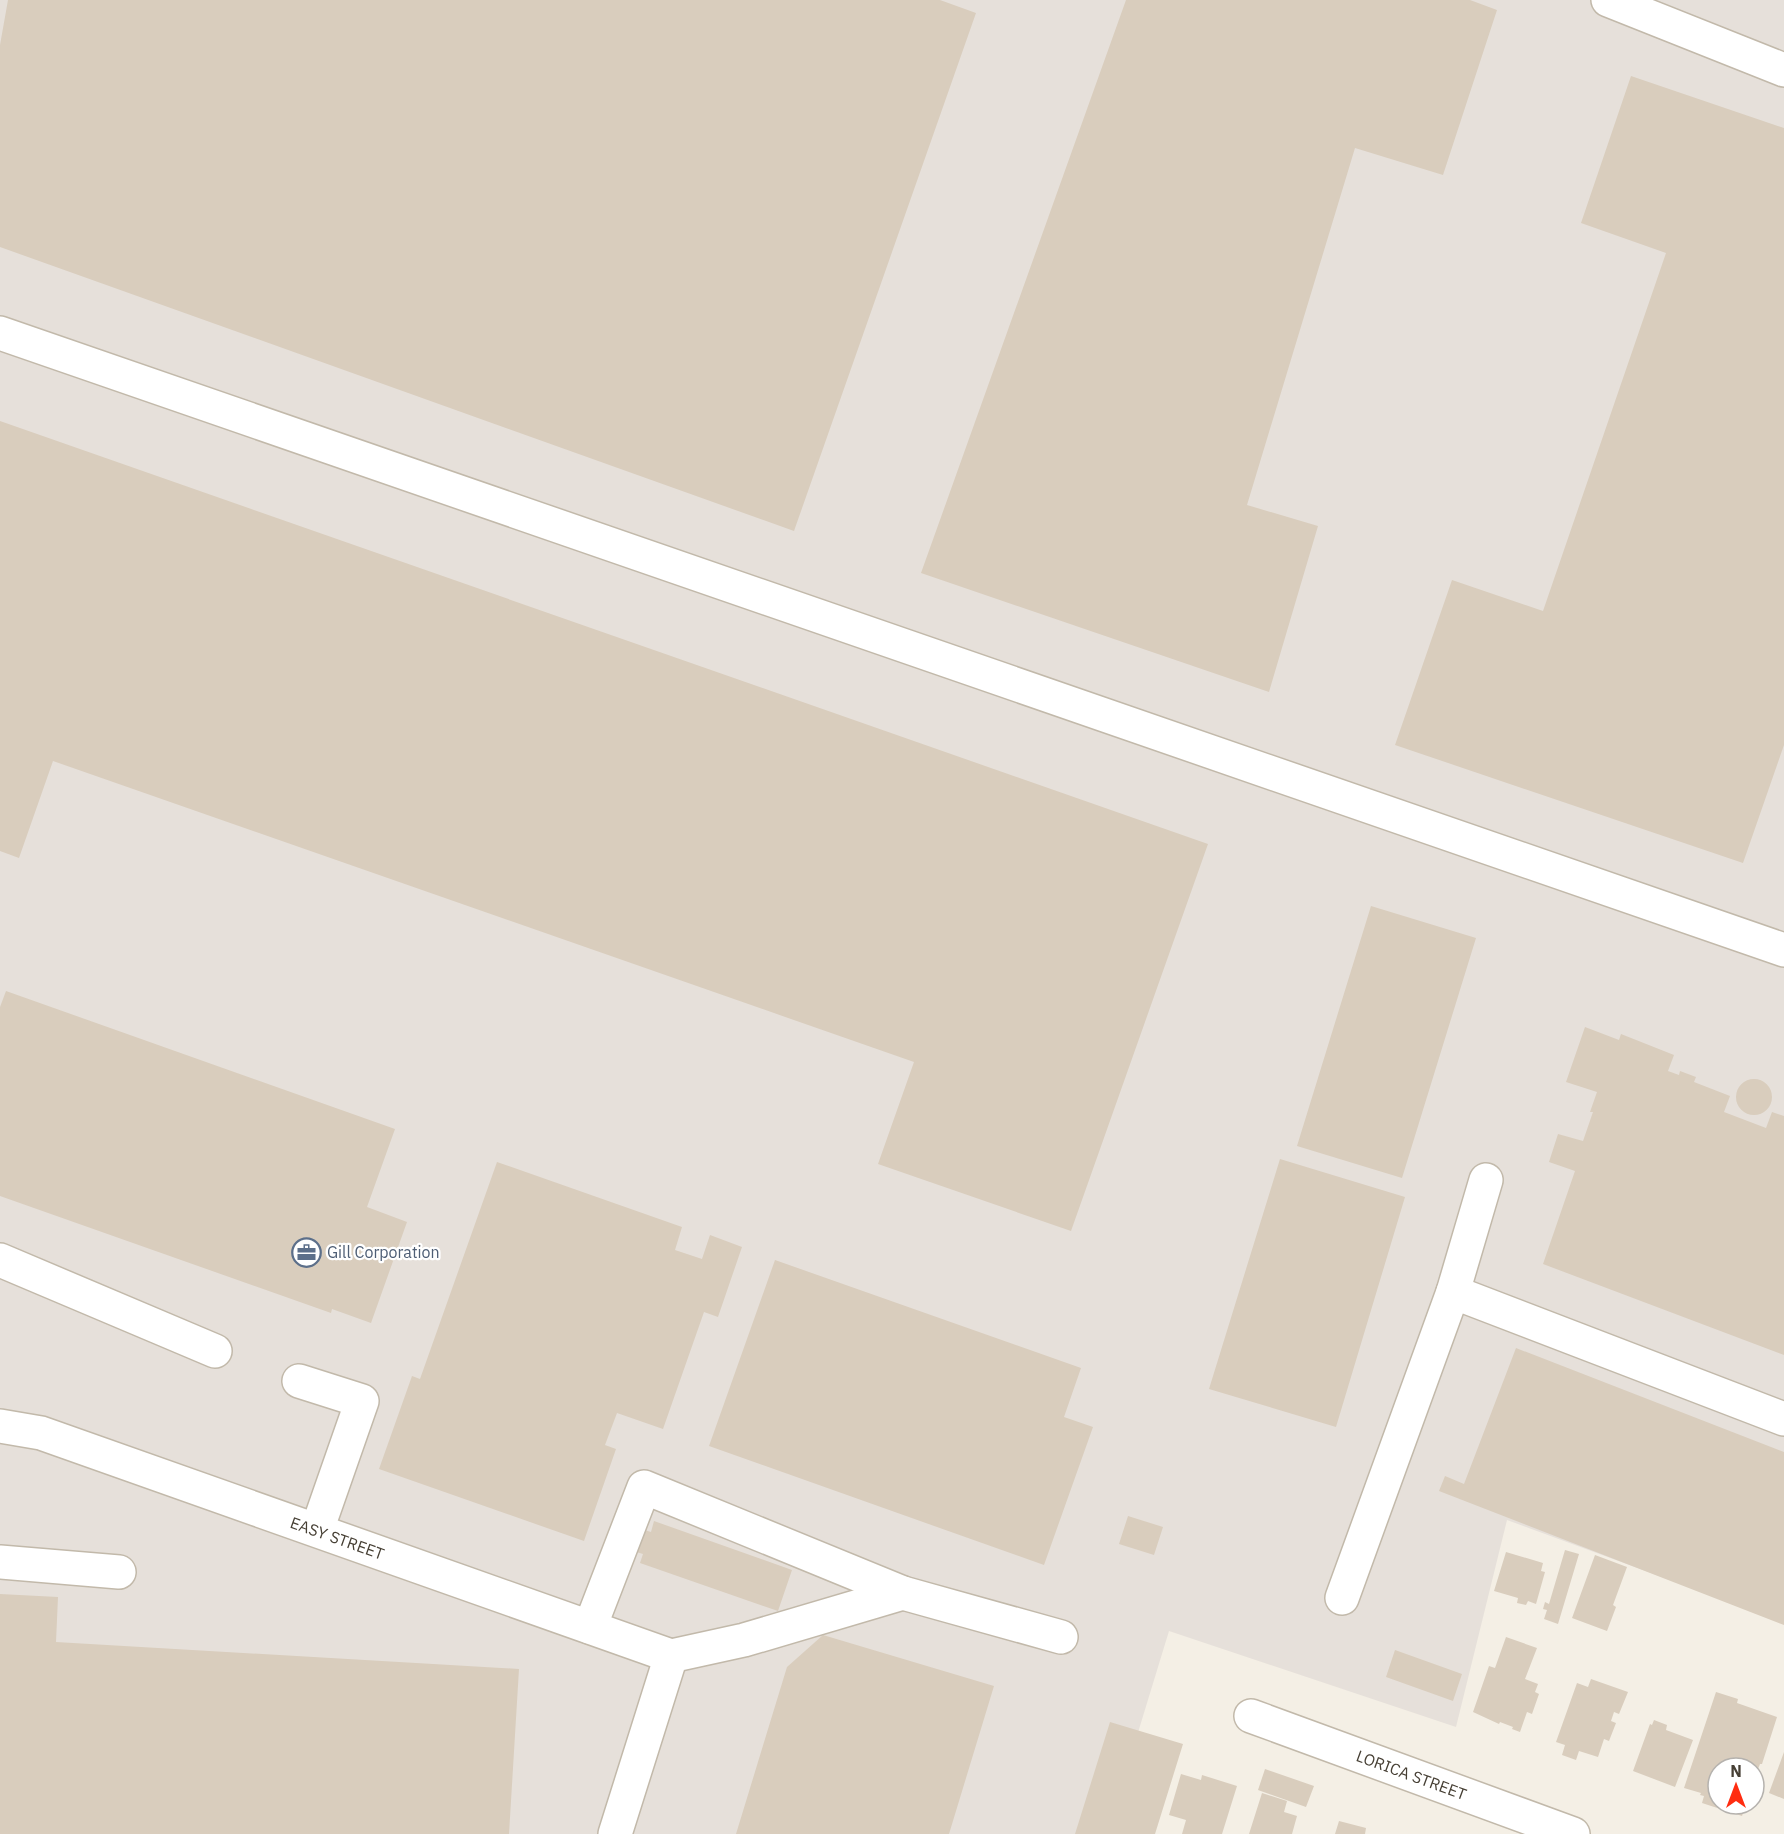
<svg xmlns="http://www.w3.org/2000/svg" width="1784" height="1834" font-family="'IBM Plex Sans',sans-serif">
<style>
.industrial{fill:#e6e0da}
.building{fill:#d9cdbd}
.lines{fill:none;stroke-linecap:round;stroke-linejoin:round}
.minor-casing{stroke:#c2b9aa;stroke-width:36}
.minor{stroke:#fff;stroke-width:33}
.labels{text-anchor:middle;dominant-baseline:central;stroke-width:4.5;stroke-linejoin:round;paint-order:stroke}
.service-label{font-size:16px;fill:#4e5e75;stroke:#fff;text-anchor:start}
.street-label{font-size:16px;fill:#463f34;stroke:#fff}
</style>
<rect width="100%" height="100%" fill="#f4efe5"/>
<!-- industrial -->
<path class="industrial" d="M0,0h1784v1622l-277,-102 -51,207 -287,-96 -62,203h-1107z"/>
<!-- building -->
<path class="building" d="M8,0h932l36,13 -182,518 -794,-284v-202z
M1126,0h344l27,10 -54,165 -88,-27 -108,357 71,21 -49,166 -348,-119z
M1631,76l153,52v617l-41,118 -348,-118 57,-165 91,31 123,-358 -85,-30z
M0,421l1208,423 -137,387 -193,-67 36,-102 -861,-301 -34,97 -19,-7z
M1371,906l105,32 -74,240 -105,-32z
M6,991l389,138 -28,78 40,15 -36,101 -39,-14 -1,4 -331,-117v-189z
M1585,1027l34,13 2,-6 53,21 -6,16 11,4 1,-4 16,6 -2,5 36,14 -6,16 42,16 6,-16 12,4v239l-241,-91 32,-93 -26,-9 9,-28 25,7 10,-29h-3l7,-20 -31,-10z
M1736 1097a18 18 0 1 1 36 0a18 18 0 1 1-36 0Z
M1280,1159l125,38 -69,230 -127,-38z
M497,1162l185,65 -7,23 27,9 8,-24 32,12 -24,70 -14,-5 -41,117 -46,-16 -12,32 11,4 -32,92 -205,-72 33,-93 8,3z
M775,1260l306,108 -17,49 29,10 -49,138 -335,-119z
M1516,1348l268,104v173l-345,-134 6,-15 19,8z
M1128,1516l35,11 -9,28 -35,-11z
M654,1521l138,49 -14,41 -138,-48 3,-9 -10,-3 8,-22 10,3z
M1565,1550l14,4 -21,70 -14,-5 3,-9 -4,-1 2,-7 4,2z
M1506,1552l37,11 -2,8 4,1 -9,32 -8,-3 -2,4 -9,-2 1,-5 -24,-7z
M1595,1555l32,12 -14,38 3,2 -9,24 -35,-13z
M0,1594l58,3 -2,45 463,27 -10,165h-509z
M823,1635l171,51 -45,148h-213l51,-167z
M1506,1637l31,11 -12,31 13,5 -3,8 4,2 -7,20 -5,-2 -7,20 -8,-3 1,-2 -13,-5 -1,2 -26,-12 16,-46 6,2z
M1395,1650l67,24 -9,27 -67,-24z
M1591,1679l37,13 -9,22 -5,-2 -3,9 5,2 -7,18 -5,-2 -6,18 -19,-6 -3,9 -14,-5 3,-10 -9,-3 21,-59 11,4z
M1716,1692l22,7 -1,4 40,14 -15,47h-2l-6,15v-11h-36v36h28l-4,12 -40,-13 2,-7 -4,-1 1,-2 -17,-5z
M1654,1720l13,5 -1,5 27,10 -18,47 -42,-16 17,-47 2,1z
M1110,1722l73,22 -28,90h-80z
M1784,1752v47l-15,-6z
M1265,1769l49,17 -8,21 -48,-17z
M1181,1774l20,6 1,-5 35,11 -15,48h-40l4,-14 -17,-5z
M1262,1793l25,8 -3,11 13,4 -5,18h-43z
M1339,1821l27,7 -1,6h-30z"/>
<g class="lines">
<defs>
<g id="minor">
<path d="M1608,0l176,70"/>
<path d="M0,333l1784,617"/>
<path d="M0,1260l215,91"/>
<path d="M1453,1292l331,127"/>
<path d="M299,1381l63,20 -45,129"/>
<path id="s1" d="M0,1426l41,7 630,223"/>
<path d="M0,1562l119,10"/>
<path d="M1342,1598l111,-306 33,-112"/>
<path d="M590,1627l54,-140 259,106 158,44"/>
<path d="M671,1656l73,-16 159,-47"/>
<path id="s2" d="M1251,1716l322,118"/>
<path d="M615,1834l56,-178"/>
</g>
</defs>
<!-- minor casing -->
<use href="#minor" class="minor-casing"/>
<!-- minor -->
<use href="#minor" class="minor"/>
</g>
<!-- icons -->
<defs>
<symbol id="office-ring" viewBox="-11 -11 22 22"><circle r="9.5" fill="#fff" stroke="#5c6f8a" stroke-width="1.5"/><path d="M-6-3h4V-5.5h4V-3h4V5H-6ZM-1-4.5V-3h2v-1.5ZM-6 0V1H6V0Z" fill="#5c6f8a"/></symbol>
</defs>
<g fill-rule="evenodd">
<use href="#office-ring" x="290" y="1236" width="33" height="33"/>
</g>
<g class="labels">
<!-- service labels -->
<g class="service-label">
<text x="327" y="1252">Gill Corporation</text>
</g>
<!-- street labels -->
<g class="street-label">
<text stroke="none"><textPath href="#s1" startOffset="356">EASY STREET</textPath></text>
<text stroke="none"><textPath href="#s2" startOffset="171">LORICA STREET</textPath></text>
</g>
</g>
<!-- north arrow -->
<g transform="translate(1736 1786)"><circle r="28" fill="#ffffff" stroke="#b5b2ae" stroke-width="1.5"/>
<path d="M0-4.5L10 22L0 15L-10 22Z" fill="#ff2d11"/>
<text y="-9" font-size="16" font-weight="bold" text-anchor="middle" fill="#463f34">N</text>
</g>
</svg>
